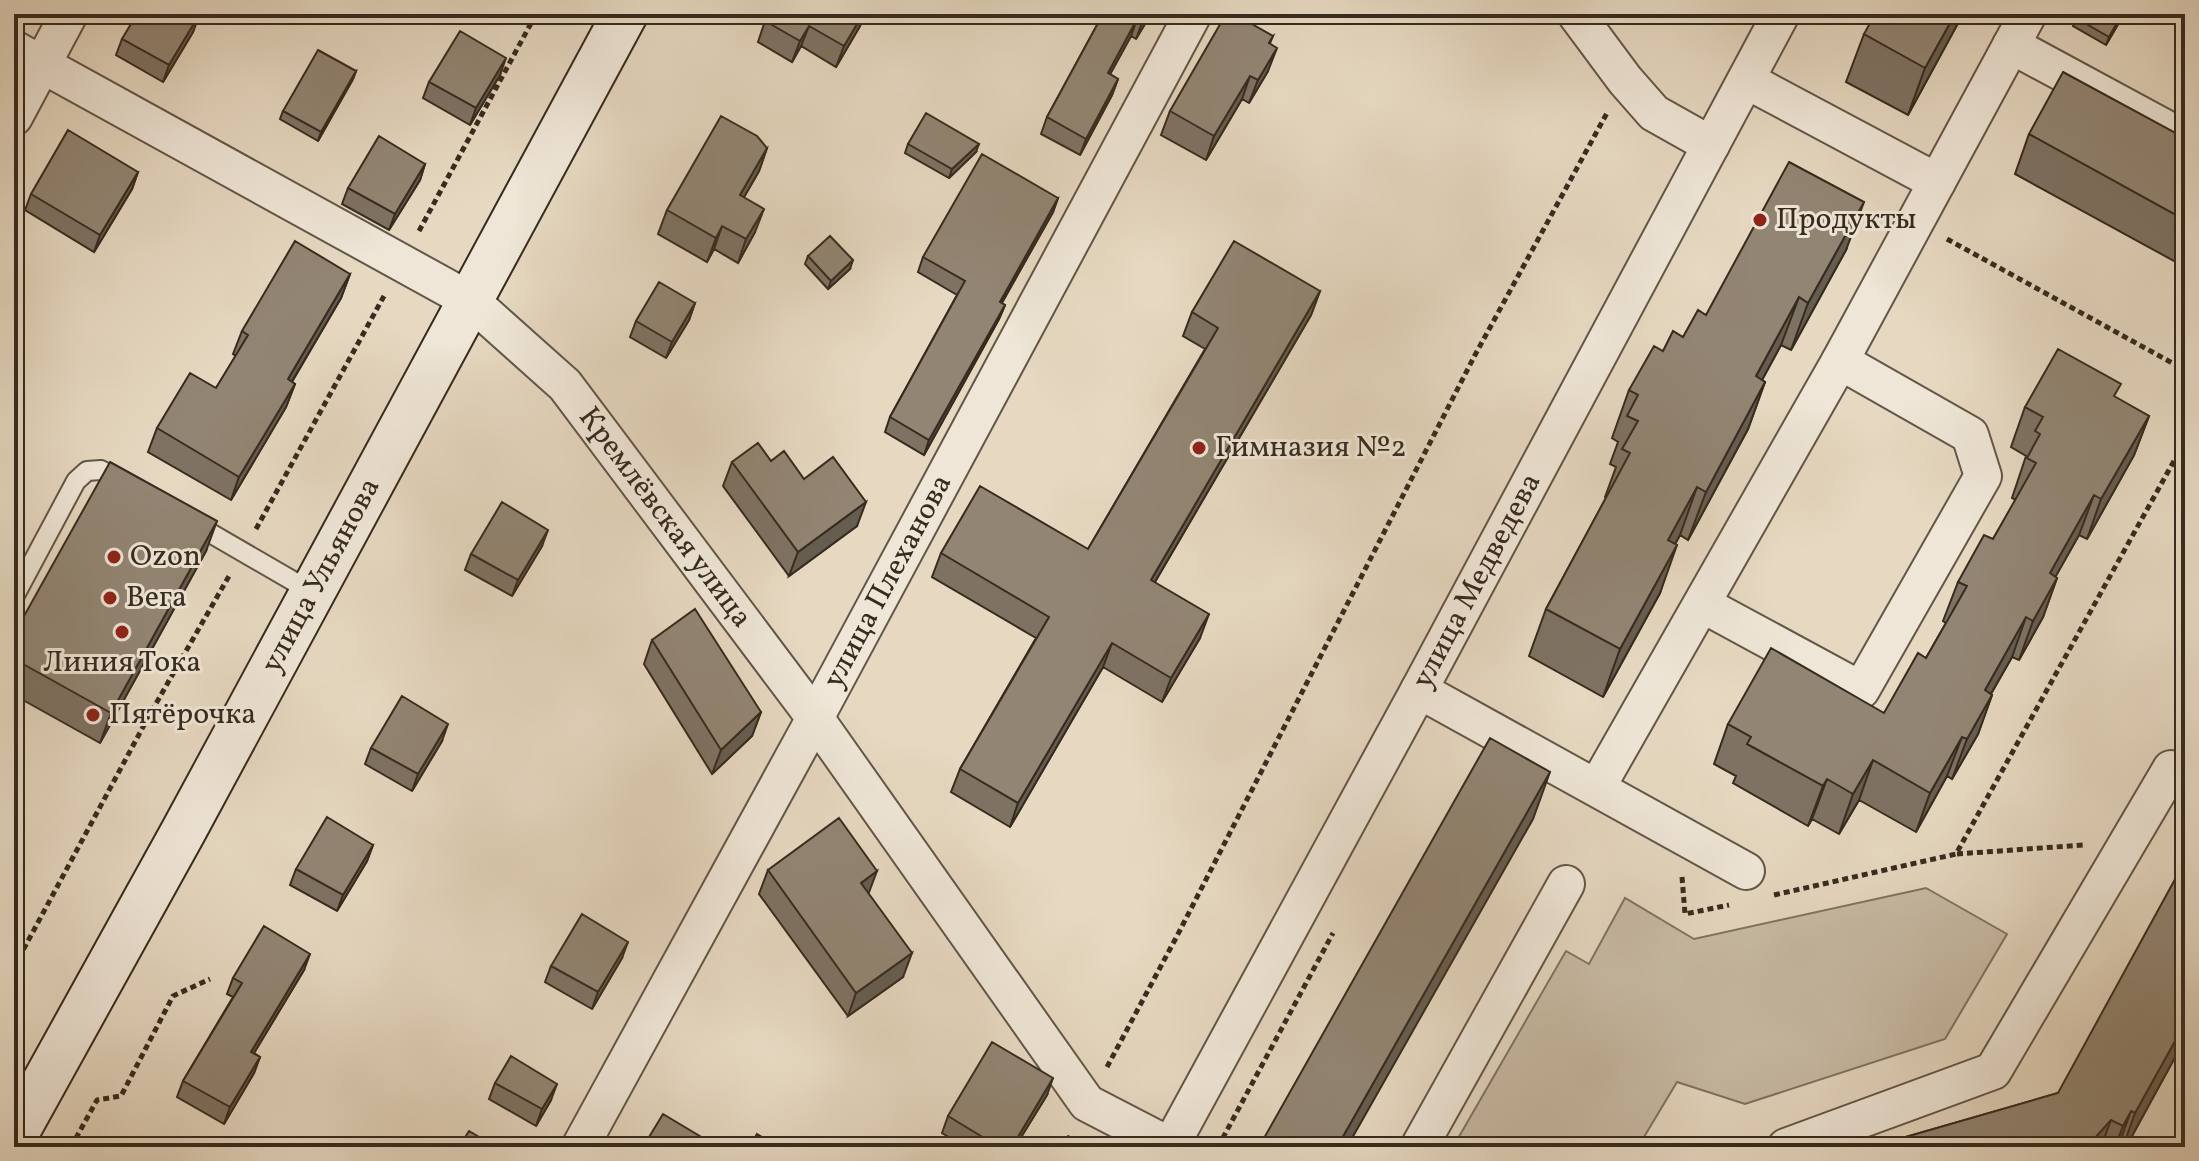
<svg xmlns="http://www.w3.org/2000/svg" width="2199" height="1161" font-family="Vollkorn,serif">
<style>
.green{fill:#c8bba5;stroke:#7f7362;stroke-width:2}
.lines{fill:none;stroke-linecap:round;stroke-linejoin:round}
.lane-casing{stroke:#625648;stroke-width:22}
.street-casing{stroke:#625648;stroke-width:40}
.secondary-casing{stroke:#362b1f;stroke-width:48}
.path{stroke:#362b1f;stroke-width:5;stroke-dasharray:6 4;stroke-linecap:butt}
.lane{stroke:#efe6d7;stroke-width:18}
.street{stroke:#efe6d7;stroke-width:36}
.secondary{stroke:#efe6d7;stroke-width:44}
.wall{fill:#7e7263;stroke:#362b1f;stroke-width:2}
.shaded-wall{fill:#665d50;stroke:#362b1f;stroke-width:2}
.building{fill:#928573;stroke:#362b1f;stroke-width:2}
.poi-dot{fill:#8f2418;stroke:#efe6d7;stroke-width:3}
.labels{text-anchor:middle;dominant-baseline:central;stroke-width:6;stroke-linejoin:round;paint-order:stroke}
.poi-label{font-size:30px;fill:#362b1f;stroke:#efe6d7;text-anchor:start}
.street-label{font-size:30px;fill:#362b1f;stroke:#efe6d7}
</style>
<rect width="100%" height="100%" fill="#e6d8c1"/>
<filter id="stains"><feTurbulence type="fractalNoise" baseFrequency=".0025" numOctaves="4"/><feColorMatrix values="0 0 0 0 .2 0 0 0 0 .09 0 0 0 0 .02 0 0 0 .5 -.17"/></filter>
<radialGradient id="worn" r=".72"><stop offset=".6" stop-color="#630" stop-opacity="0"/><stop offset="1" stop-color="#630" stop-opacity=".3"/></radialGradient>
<!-- green -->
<path class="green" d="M1926,888l81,46 -62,105 -200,65 -68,-22 -39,65h-185l113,-196 23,13 36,-66 69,41z"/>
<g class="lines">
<defs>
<path id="lane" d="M193,523l119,69
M14,597l62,-116 11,-10 14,-1 25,14"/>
<g id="street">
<path d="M1576,14l49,66 29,33 57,32"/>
<path d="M2011,45l174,94"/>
<path id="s1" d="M14,49l457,252 94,84 250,333 272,385 83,43"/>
<path d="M1746,80l191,102"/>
<path d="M14,117l55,-103"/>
<path d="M1702,604l159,86 122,-214 -13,-41 -130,-74"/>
<path d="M1419,690l327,181"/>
<path d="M1597,787l243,-426 188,-347"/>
<path id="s2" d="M580,1147l235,-429 378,-704"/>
<path id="s3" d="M1170,1147l249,-457 362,-676"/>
<path d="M1419,1147l147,-263"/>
<path d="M1786,1147l207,-76 178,-302"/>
</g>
<g id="secondary">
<path id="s4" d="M14,1137l169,-305 442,-818"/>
</g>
</defs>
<!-- lane casing -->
<use href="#lane" class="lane-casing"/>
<!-- street casing -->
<use href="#street" class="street-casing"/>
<!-- secondary casing -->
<use href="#secondary" class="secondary-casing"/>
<!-- path -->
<path class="path" d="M419,231l117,-217
M1947,239l238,131
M256,529l128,-233
M1957,854l126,-9
M1682,877l3,37 44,-9
M1774,895l182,-41 229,-413
M14,967l136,-253 79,-138
M1107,1067l70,-131 298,-581 132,-242
M71,1147l26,-47 24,-4 52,-100 37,-17
M1064,1147l6,-11
M1218,1147l115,-214"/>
<!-- lane -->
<use href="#lane" class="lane"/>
<!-- street -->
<use href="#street" class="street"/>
<!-- secondary -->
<use href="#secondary" class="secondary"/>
</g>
<!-- wall -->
<path class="wall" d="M769,14h95l-4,12 -24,41 -35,-21 -9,16 -34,-20 7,-21z
M1103,14h48l-15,25 -5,-3 -21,38 8,5 -6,16 -32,60 -39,-21 6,-17z
M1963,14l-55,101 -62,-33 18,-48z
M2079,14h45l-18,31 -33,-19z
M199,15l-6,17 -30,50 -47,-27 6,-16z
M1273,36l-3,7 -2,28 -19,32 -7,-4 -36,61 -45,-25 9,-24z
M356,71l-3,8 -35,62 -38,-22 3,-8z
M500,75l-30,50 -47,-27 6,-16z
M2029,134l156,4v129l-170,-93z
M908,144l68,8 -27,26 -44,-25z
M767,148l-8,23 -15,26 11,35 -17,31 -24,-14 -7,13 -49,-28 9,-24z
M425,164l-5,16 -31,50 -47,-26 6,-16z
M138,172l-6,17 -38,63 -69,-42 6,-16z
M1058,198l-5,14 -51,91 3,2 -6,14 -75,136 -39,-23 5,-15 67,-122 -39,-23 5,-15z
M1846,250l-55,100 -10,-5 -19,35 3,2 -17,47 -60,111 -8,-5 -5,9 -15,49 -57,104 -74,-41 17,-47 60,-111 -1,-1 11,-30 -6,-3 8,-22 -6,-4 17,-48 34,-39 20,-14 23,-22z
M808,256l42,13 -22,20 -23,-25z
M350,274l-9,24 -49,84 3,2 -9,23 -55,93 -83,-48 9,-24 59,-40 20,-32 -3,-2 9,-23z
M1320,291l-9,24 -156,267 45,56 -38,64 -59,-35 -93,160 -59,-35 9,-23 76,-131 -104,-61 9,-24 147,-4 117,-200 -22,-13 9,-24z
M695,303l-6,17 -23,38 -36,-21 6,-16z
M2116,398l33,18 -15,39 -47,84 -8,-4 -24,42 2,1 -14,39 -24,43 -7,-3 -21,37 1,1 -14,39 -26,45 -5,-3 -31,56 -57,-32 -20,34 -27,-15 -4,7 -75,-43 3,-7 -22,-12 14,-40 156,-11 42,-55 20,-35 -3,-2 15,-39 35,-43 23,-39 -4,-2 14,-42 -15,-9 14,-40z
M771,461l33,18 53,47 -68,50 -66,-90 9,-24z
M542,546l-30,50 -47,-26 6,-16z
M206,551l-106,192 -86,-48v-61z
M652,640l109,72 -9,24 -40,38 -68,-110z
M442,741l-30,50 -47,-27 6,-16z
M373,845l-6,16 -30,50 -47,-26 6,-16z
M768,870l135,107 -55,39 -89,-122z
M622,958l-30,51 -47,-27 6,-16z
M304,970l-50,83 6,4 -6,16 -30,51 -47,-27 6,-16 50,-84 -6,-3 6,-16z
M2185,1039l-59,108h-255l187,-54z
M495,1083l56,17 -15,26 -47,-27z
M1047,1095l-32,52h-50l-23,-14 6,-17z"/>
<!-- shaded-wall -->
<path class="shaded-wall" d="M863,14h1l-4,12 -24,41 8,-21z
M1147,14h4l-15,25 6,-16z
M1955,14h8l-55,101 17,-47z
M2122,14h2l-18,31 3,-8z
M199,15l-6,17 -30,50 6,-17z
M1137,19l-6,17 -29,53 6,-16z
M809,26l-8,20 -9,16 8,-21z
M1277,48l-9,23 -19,32 9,-23z
M506,58l-6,17 -30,50 6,-17z
M356,71l-3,8 -35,62 3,-9z
M1250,76l-8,23 -36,61 8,-24z
M1118,79l-6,16 -32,60 6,-16z
M979,144l-3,8 -27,26 3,-9z
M767,148l-8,23 -27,47 8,-23z
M425,164l-5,16 -31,50 6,-16z
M138,172l-6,17 -38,63 6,-17z
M1058,198l-5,14 -59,104 6,-14z
M1864,202l-18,48 -55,100 17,-47z
M764,209l-9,23 -17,31 8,-24z
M722,226l-8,23 -7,13 9,-24z
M853,260l-3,9 -22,20 3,-8z
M350,274l-9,24 -62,105 9,-24z
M1320,291l-9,24 -169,289 9,-24z
M1799,297l-18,48 -43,79 18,-48z
M695,303l-6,17 -23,38 6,-16z
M1005,305l-6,14 -75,136 5,-15z
M1765,382l-17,47 -60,111 18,-48z
M295,384l-9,23 -55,93 8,-23z
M2149,416l-15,39 -47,84 14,-40z
M1697,487l-17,48 -29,53 17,-48z
M2094,495l-15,40 -44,78 15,-40z
M866,502l-9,24 -68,50 9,-24z
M217,521l-11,30 -106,192 11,-30z
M548,530l-6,16 -30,50 6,-16z
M1677,545l-17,48 -57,104 17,-48z
M2057,578l-14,39 -24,43 14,-39z
M1209,614l-9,24 -38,64 9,-24z
M2026,617l-14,40 -42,73 15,-40z
M1112,643l-9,24 -93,160 8,-24z
M1992,695l-14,39 -26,45 15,-40z
M761,712l-9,24 -40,38 9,-24z
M448,724l-6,17 -30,50 6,-17z
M1962,737l-15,39 -31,56 14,-39z
M1873,760l-14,40 -20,34 14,-40z
M1550,772l-17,47 -186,328h-10z
M1827,779l-15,40 -4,7 15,-40z
M373,845l-6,16 -30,50 6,-16z
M877,871l-9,24 -7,-12z
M628,942l-6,16 -30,51 6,-17z
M912,953l-9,24 -55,39 8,-23z
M310,954l-6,16 -59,98 6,-16z
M2185,1023v16l-59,108h-3l12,-34z
M260,1057l-6,16 -30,51 6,-17z
M1053,1078l-6,17 -32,52h-3z
M557,1084l-6,16 -15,26 6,-17z
M2131,1111l-13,36h-3l8,-21z
M2111,1120l-10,27h-18z"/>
<!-- building -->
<path class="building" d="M137,14h60l2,1 -30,50 -47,-26z
M769,14h94l-19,32 -35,-20 -9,15 -35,-20z
M1103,14h44l-5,9 -5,-4 -29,54 10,6 -32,60 -39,-22z
M1226,14h8l39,22 -4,7 8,5 -19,32 -8,-4 -36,60 -44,-25z
M1875,14h80l-30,54 -61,-34z
M2079,14h43l-13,23 -33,-19z
M460,31l46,27 -30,50 -47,-26z
M318,50l38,21 -35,61 -38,-21z
M2063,72l122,66v82l-156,-86z
M926,113l53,31 -27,25 -44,-25z
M721,116l36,20 10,12 -27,47 24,14 -18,30 -24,-13 -6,12 -49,-28z
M68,130l70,42 -38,63 -69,-41z
M379,136l46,28 -30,50 -47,-26z
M982,154l76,44 -58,104 5,3 -76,135 -39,-23 75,-136 -42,-24z
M1789,162l75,40 -56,101 -9,-6 -43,79 9,6 -59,110 -9,-5 -29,53 9,5 -57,104 -74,-40 84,-156 -8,-4 16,-28 -11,-5 11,-21 -9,-5 25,-44 9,5 10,-20 10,6 15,-27 8,5z
M830,236l23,24 -22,21 -23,-25z
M295,241l55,33 -62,105 7,5 -56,93 -82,-49 33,-55 26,15 32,-53 -6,-4z
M1234,241l86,50 -169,289 58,34 -38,64 -59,-35 -94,160 -58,-34 89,-152 -108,-64 39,-67 108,63 130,-221 -26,-16z
M659,282l36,21 -23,39 -36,-21z
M2058,349l63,35 -7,12 35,20 -48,83 -7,-4 -44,78 7,5 -24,43 -7,-4 -41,73 7,5 -25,44 -5,-2 -32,56 -57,-33 -20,34 -26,-15 -4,7 -76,-42 4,-7 -23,-13 43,-76 113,65 34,-60 8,5 41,-72 -9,-4 26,-47 9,4 43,-76 -9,-5 13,-24 -5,-3 8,-14 -18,-10z
M758,443l13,18 13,-10 20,28 29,-22 33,45 -68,50 -66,-90z
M110,462l107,59 -106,192 -97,-54v-25z
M502,502l46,28 -30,50 -47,-26z
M695,609l66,103 -40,38 -69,-110z
M402,696l46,28 -30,50 -47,-26z
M1490,738l60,34 -213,375h-78z
M327,817l46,28 -30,50 -47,-26z
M839,818l38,53 -16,12 51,70 -56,40 -88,-123z
M2185,861v162l-50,90 -4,-2 -8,15 -12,-6 -17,19 -11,8h-212l187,-54z
M582,914l46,28 -30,50 -47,-26z
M264,926l46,28 -59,98 9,5 -30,50 -47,-26 59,-98 -9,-5z
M992,1042l61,36 -41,69h-13l-51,-31z
M511,1056l46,28 -15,25 -47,-26z
M663,1114l55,33h-75z
M469,1131l27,16h-37z
M757,1134l22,13h-29z
M158,1141l9,6h-13z"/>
<!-- markers -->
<g class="poi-dot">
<circle cx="1760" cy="220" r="8"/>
<circle cx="1199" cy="448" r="8"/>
<circle cx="114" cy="557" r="8"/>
<circle cx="110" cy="598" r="8"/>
<circle cx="122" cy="632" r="8"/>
<circle cx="93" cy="715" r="8"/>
</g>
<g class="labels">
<!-- poi labels -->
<g class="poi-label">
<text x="1776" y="220">Продукты</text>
<text x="1215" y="448">Гимназия №2</text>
<text x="130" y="557">Ozon</text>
<text x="126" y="598">Вега</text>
<text x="122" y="663" text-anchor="middle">Линия Тока</text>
<text x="109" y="715">Пятёрочка</text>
</g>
<!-- street labels -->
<g class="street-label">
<text stroke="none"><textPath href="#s1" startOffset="814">Кремлёвская улица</textPath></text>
<text stroke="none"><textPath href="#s4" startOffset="640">улица Ульянова</textPath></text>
<text stroke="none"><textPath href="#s2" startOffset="644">улица Плеханова</textPath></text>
<text stroke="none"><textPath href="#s3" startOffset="644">улица Медведева</textPath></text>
</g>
</g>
<!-- margin -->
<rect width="2199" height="1161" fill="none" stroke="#e6d8c1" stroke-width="48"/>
<rect x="16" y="16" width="2167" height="1129" fill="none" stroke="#362b1f" stroke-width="4"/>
<rect x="24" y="24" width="2151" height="1113" fill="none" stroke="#362b1f" stroke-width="2"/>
<rect width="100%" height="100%" filter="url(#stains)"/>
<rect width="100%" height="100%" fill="url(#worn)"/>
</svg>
